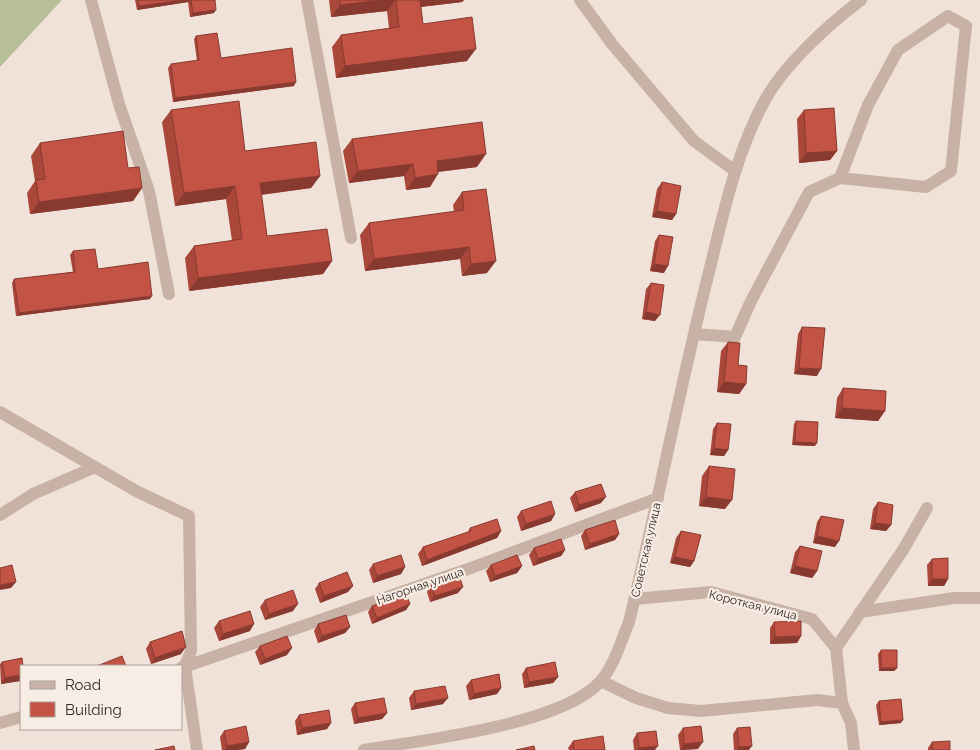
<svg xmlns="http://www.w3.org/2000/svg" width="980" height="750" font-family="Raleway,sans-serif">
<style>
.green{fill:#b7bf99}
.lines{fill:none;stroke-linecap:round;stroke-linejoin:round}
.minor{stroke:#c8b1a5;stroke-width:12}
.wall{fill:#a8473a}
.shaded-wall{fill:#883a30}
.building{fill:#c35344;stroke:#883a30}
.labels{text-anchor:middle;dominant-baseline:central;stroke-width:4.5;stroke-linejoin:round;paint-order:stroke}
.street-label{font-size:12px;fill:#342926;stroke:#f8ede5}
</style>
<rect width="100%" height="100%" fill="#f0e2d9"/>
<!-- green -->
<path class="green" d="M0,0h62l-62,67z"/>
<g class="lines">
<!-- minor -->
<path class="minor" d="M91,0l28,104 30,87 20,103
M307,0l44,238
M580,0l32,44 82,97 41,30
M694,334l41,3 16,-36 58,-109 31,-14 86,9 25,-16 15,-145 -18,-10 -50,34 -30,55 -28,73
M0,412l138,80 51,24 2,135 -6,15 12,84
M0,515l33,-21 62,-27
M635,599l76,-7 101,27 24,29 6,55
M860,612l94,-14h26
M836,648l67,-98 24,-42
M181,668l290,-100 187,-70
M601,681l35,17 32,10 33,3 116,-11 25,3 9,20 3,27
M0,723l21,-6
M364,750c59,-10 195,-25 235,-67 15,-16 22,-42 30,-61 29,-118 51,-237 81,-354 14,-57 26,-115 55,-168 20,-36 63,-75 96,-100"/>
</g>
<!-- wall -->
<path class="wall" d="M135,0h80l-1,13 -24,4 -2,-15 -51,8z
M329,0h135l-2,2 -41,5 2,17 44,37 -131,17 -4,-31 9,-12 48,-7 -2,-17 -56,6z
M196,36l25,22 73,28 -121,16 -5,-34 3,-4 26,-3 -3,-22z
M171,110l74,41 75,25 -9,12 -50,7 6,41 65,25 -9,13 -134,17 -4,-33 9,-12 38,-5 -6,-42 -51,7 -13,-84z
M804,110l33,41 -7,9 -31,3 -2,-44z
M352,139l125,28 -39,5 -8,15 -24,3 -2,-14 -55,7 -6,-32z
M40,143l88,25 14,20 -9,13 -103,13 -3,-21 8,-12 -4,-25z
M662,182l14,32 -4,6 -20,-3 5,-28z
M462,192l25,81 -25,3 -2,-17 -95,12 -5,-36 9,-12 85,-11 -1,-7z
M659,235l5,38 -14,-2 5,-30z
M73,251l25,18 52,30 -134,17 -4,-33 2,-4 59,-7 -3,-17z
M651,283l4,38 -13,-2 4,-30z
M802,327l15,49 -23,-2 4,-40z
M728,342l18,42 -7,10 -22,-2 4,-41z
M843,388l42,23 -7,10 -43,-3 2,-20z
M796,421l19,25 -23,-1 2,-21z
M717,423l11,27 -4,6 -14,-1 3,-26z
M709,466l16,43 -26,-3 3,-30z
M575,492l26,11 -26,9 -5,-14z
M878,502l13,23 -5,6 -16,-2 3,-20z
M521,511l34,3 -4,7 -30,10 -4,-14z
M821,516l14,31 -22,-4 4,-21z
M470,528l31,3 -4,7 -75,28 -4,-12 5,-7 44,-14z
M585,530l34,4 -4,6 -30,10 -4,-14z
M681,531l13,30 -4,6 -20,-4 6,-25z
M800,546l17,25 -5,7 -22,-5 5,-21z
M534,548l31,2 -4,6 -28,10 -4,-11z
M932,559l16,20 -4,7h-16l-1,-21z
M373,564l32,3 -4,7 -28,9 -4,-13z
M491,565l31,1 -5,7 -27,9 -4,-11z
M319,583l29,9 -28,11 -5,-14z
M431,585l27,8 -28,9 -3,-10z
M265,600l28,11 -28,9 -5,-13z
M410,604l-4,6 -34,14 -4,-12 4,-6z
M219,621l31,10 -31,10 -5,-13z
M774,622l27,14 -4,7 -27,1v-16z
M318,624l32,3 -5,6 -27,10 -4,-12z
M150,642l31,12 -30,10 -5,-15z
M260,646l27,9 -27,10 -5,-13z
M881,650l16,18 -3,3h-15l-1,-17z
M2,662l18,19 -19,3 -1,-20z
M526,668l32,9 -5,6 -29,5 -2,-14z
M471,680l30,8 -4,6 -28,6 -3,-14z
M414,691l29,13 -32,6 -2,-12z
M879,701l22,22 -22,2 -3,-20z
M355,703l32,10 -5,6 -28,5 -3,-15z
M299,715l32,8 -4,6 -30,6 -2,-14z
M683,728l15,21 -18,1 -2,-15z
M737,728l12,22h-15l-1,-16z
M224,731l25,11 -4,7 -8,1h-15l-2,-13z
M637,733l18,17h-21l-1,-10z
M573,741l32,9h-36l-1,-2z
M932,742l18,8h-22v-2z"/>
<!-- shaded-wall -->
<path class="shaded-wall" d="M184,0h6l-2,2 -51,8 2,-4z
M382,0h13l-8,11 -56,6 9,-12z
M417,0h47l-2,2 -51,6z
M216,10l-2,3 -24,4 3,-4z
M476,49l-9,12 -131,17 9,-12z
M296,82l-2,4 -121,16 2,-4z
M837,151l-7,9 -31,3 7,-10z
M486,154l-9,13 -49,6 9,-12z
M413,164l-9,12 -55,7 9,-12z
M438,174l-8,13 -24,3 9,-12z
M320,176l-9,12 -60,8 9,-13z
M235,186l-9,13 -51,7 9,-13z
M142,188l-9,13 -103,13 9,-12z
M657,211l19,3 -4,6 -20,-3z
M469,247l-9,12 -95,12 9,-12z
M332,261l-9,13 -134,17 9,-13z
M496,261l-9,12 -25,3 9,-12z
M654,264l14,2 -4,7 -14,-2z
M152,296l-2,3 -134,17 3,-3z
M646,312l14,3 -5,6 -13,-2z
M799,368l22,1 -4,7 -23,-2z
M724,382l22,2 -7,10 -22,-2z
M842,408l43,3 -7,10 -43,-3z
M795,442l22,1 -2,3 -23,-1z
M714,448l14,2 -4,6 -14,-1z
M606,497l-5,6 -26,9 4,-7z
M706,497l26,3 -7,9 -26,-3z
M555,514l-4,7 -30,10 5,-7z
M875,523l16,2 -5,6 -16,-2z
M501,531l-4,7 -75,28 5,-6z
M619,534l-4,6 -30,10 5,-6z
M817,536l22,5 -4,6 -22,-4z
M565,550l-4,6 -28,10 5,-7z
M675,557l19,4 -4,6 -20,-4z
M522,566l-5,7 -27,9 5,-6z
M795,566l22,5 -5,7 -22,-5z
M405,567l-4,7 -28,9 4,-7z
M932,579h16l-4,7h-16z
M16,582l-5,6 -11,2v-5z
M353,586l-5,6 -28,11 4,-7z
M463,587l-5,6 -28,9 5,-6z
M298,604l-5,7 -28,9 4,-6z
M410,604l-4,6 -34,14 5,-6z
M254,624l-4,7 -31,10 4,-7z
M350,627l-5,6 -27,10 4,-7z
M801,636l-4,7 -27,1 5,-7z
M186,647l-5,7 -30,10 4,-6z
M292,648l-5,7 -27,10 5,-6z
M881,668h16l-3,3h-15z
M21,675v4l-1,2 -19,3 4,-6z
M558,677l-5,6 -29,5 5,-6z
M501,688l-4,6 -28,6 5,-6z
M448,698l-5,6 -32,6 5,-6z
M387,713l-5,6 -28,5 4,-6z
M903,720l-2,3 -22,2 2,-3z
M331,723l-4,6 -30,6 5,-7z
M249,742l-4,7 -8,1h-12l2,-4z
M703,742l-5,7 -18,1 4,-6z
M658,746l-3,4h-17l1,-2z
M752,746l-3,4h-12l2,-3z"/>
<!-- building -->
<path class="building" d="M138,0h46l-45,6z
M191,0h24l1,10 -23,3z
M340,0h42l-42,5z
M396,0h24l3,24 49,-7 4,32 -131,17 -4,-31 58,-8z
M217,33l4,25 71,-10 4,34 -121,16 -4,-34 28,-4 -3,-24z
M239,101l6,50 71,-9 4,34 -60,7 7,53 60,-7 5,32 -134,17 -4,-32 48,-7 -7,-53 -51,7 -13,-83z
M834,108l3,43 -31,2 -2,-43z
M482,122l4,32 -49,7 1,13 -23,4 -2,-14 -55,7 -6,-32z
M123,131l5,37 11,-1 3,21 -103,14 -3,-22 9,-1 -5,-36z
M662,182l19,4 -5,28 -19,-3z
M486,189l10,72 -25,3 -2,-17 -95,12 -5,-36 95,-13 -2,-18z
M659,235l14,2 -5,29 -14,-2z
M95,249l3,20 50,-7 4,34 -133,17 -5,-34 61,-7 -2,-21z
M651,283l13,2 -4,30 -14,-3z
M802,327l23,1 -4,41 -22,-1z
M728,342l12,1 -2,22 9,1 -1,18 -22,-2z
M843,388l43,3 -1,20 -43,-3z
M796,421l22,1 -1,21 -22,-1z
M717,423l14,1 -3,26 -14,-2z
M709,466l26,3 -3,31 -26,-3z
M601,484l5,13 -27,8 -4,-13z
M551,501l4,13 -29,10 -5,-13z
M878,502l15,3 -2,20 -16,-2z
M821,516l23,4 -5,21 -22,-5z
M497,519l4,12 -74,29 -4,-13 48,-16 -1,-3z
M615,520l4,14 -29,10 -5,-14z
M681,531l20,4 -7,26 -19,-4z
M561,539l4,11 -27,9 -4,-11z
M800,546l22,5 -5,20 -22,-5z
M401,555l4,12 -28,9 -4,-12z
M517,555l5,11 -27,10 -4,-11z
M948,558v21h-16v-20z
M12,565l4,17 -16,3v-17z
M347,572l6,14 -29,10 -5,-13z
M459,576l4,11 -28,9 -4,-11z
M293,590l5,14 -29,10 -4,-14z
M406,594l4,10 -33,14 -5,-12z
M250,611l4,13 -31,10 -4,-13z
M346,615l4,12 -28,9 -4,-12z
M801,621v15l-26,1 -1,-15z
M182,631l4,16 -31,11 -5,-16z
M287,636l5,12 -27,11 -5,-13z
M881,650h16v18h-16z
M122,656l4,10h-29z
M22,658l1,8h-2v9l-16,3 -3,-16z
M555,662l3,15 -29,5 -3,-14z
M499,674l2,14 -27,6 -3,-14z
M445,686l3,12 -32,6 -2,-13z
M384,698l3,15 -29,5 -3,-15z
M901,699l2,21 -22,2 -2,-21z
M329,710l2,13 -29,5 -3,-13z
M246,726l3,16 -22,4 -3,-15z
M701,726l2,16 -19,2 -1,-16z
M750,727l2,19 -13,1 -2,-19z
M656,731l2,15 -19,2 -2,-15z
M603,736l2,14h-31l-1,-9z
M950,741v9h-17l-1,-8z
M174,746l1,4h-20z
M534,746l1,4h-19z"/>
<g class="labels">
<!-- street labels -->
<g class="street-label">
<text transform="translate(646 550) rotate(-77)">Советская улица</text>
<text transform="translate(420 586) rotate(-19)">Нагорная улица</text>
<text transform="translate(753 605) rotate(14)">Короткая улица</text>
</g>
</g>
<!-- legend -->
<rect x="20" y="665" width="162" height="65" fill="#f8ede5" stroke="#aa9f99"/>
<rect x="30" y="681" width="25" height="8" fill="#c8b1a5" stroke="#aa9f99"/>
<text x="65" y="690" font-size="15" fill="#342926">Road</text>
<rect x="30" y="702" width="25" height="15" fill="#c35344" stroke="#aa9f99"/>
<text x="65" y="715" font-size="15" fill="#342926">Building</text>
</svg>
